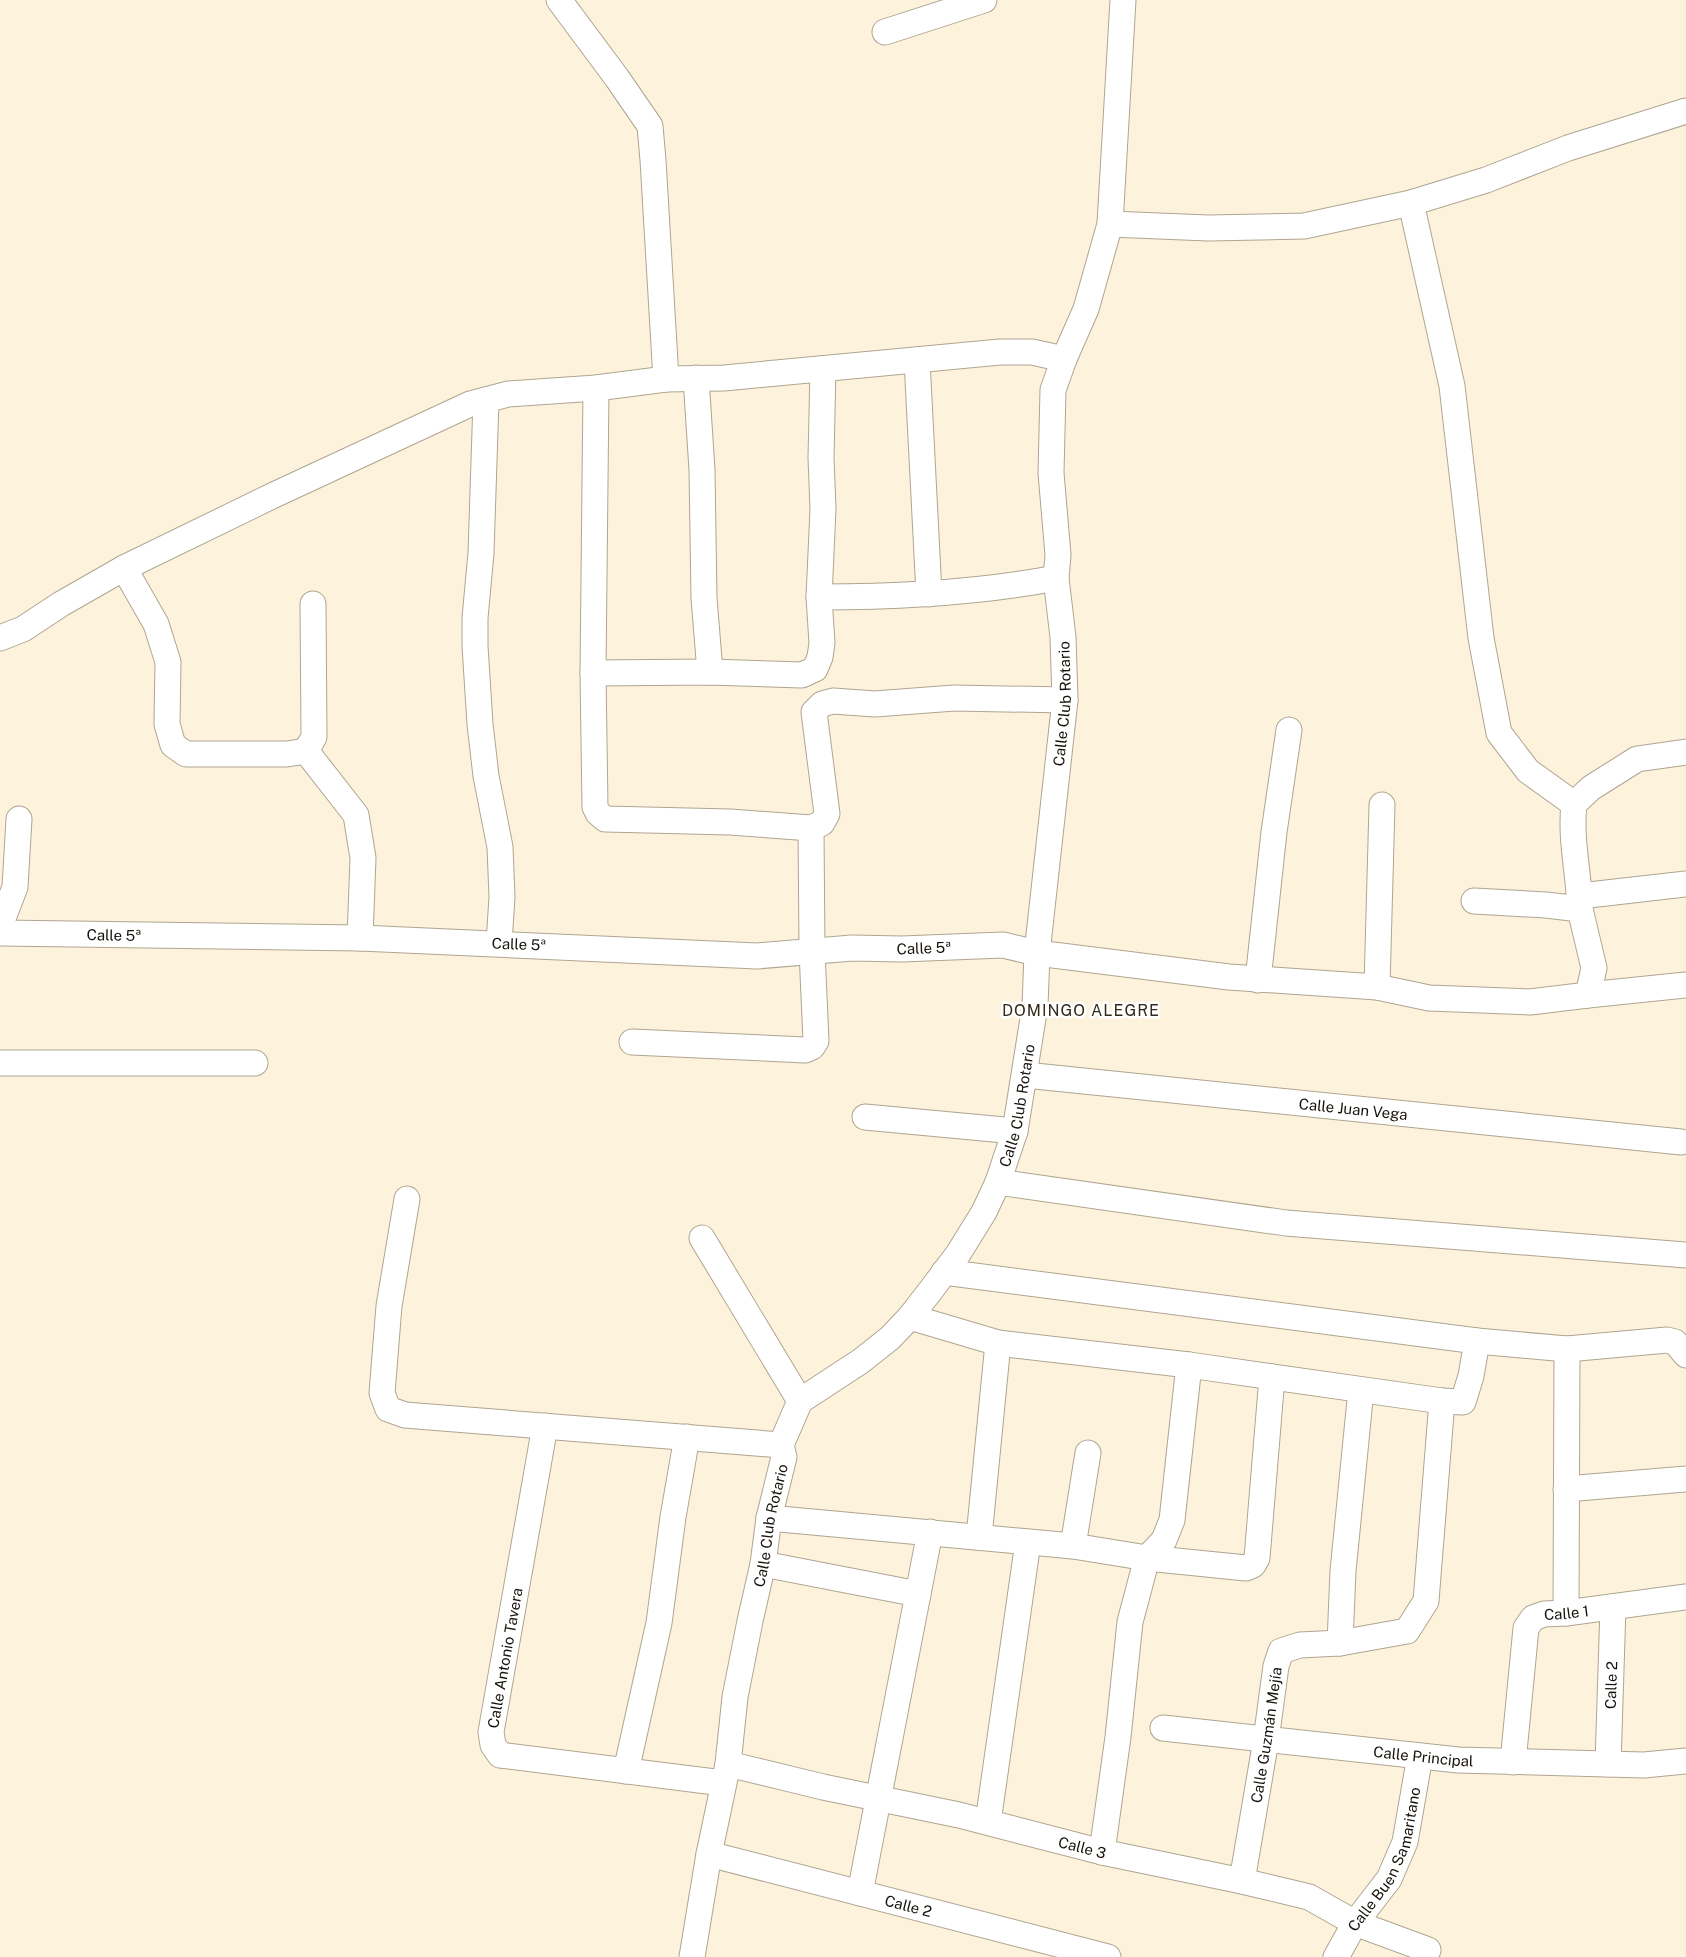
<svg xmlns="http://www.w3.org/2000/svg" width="1686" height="1957" font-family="'Public Sans',sans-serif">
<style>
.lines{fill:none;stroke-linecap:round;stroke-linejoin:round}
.minor-casing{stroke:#afa590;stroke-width:27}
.minor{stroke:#fff;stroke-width:25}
.labels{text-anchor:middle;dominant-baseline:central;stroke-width:5;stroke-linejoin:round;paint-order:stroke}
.street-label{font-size:15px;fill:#17130c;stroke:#fff}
.neighbourhood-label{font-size:16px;letter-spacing:1px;fill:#322a19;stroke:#fff}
</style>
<rect width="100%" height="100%" fill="#fdf3dd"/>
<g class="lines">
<defs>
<g id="minor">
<path d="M559,0l58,78 33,48 3,34 13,219"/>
<path d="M885,32l99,-32"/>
<path d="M1411,203l41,183 29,252 18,95 29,38 46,33"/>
<path d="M1110,224l98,4 96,-2 107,-23 75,-23 82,-32 118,-37"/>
<path d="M917,360l12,234"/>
<path d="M696,378l6,92 2,128 6,74"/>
<path d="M596,388l-3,285 2,134 3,6 7,6 125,3 81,6 11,-5 5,-9 -13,-102 8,-8 11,-3 42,3 79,-6 111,2"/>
<path d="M486,400l-5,153 -6,65v28l5,78 6,52 14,71 2,50 -3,46"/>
<path d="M124,568l32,56 12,38 -1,62 6,21 13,9h101l19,-3"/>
<path d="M819,597c80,0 159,-4 237,-19"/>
<path d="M0,638l23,-9 38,-25 63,-36 150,-73 196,-91 38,-10 88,-6 70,-9 58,-1 276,-26h32l32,7"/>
<path d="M593,673l117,-1 92,3 13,-6 5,-12 2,-14 -3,-46 4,-88 -2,-51 2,-89"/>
<path d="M306,751l50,64 7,43 -3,80"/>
<path d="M306,751l8,-14 -1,-133"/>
<path d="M1580,896l106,-12"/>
<path d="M1580,909c-1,-36 -10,-69 -6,-105l17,-16 46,-29 49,-7"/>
<path d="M0,926l15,-39 4,-68"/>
<path d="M0,933l360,5 397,18 95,-8 50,1 101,-4 34,8 192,24 148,10 52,11 101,4 58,-7 6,-27 -14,-59 -34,-4 -72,-4"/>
<path d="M1258,980l16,-148 15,-102"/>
<path d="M1377,987l5,-182"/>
<path d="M1588,995l98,-10"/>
<path d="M632,1042l173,8 7,-3 4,-6 -4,-90 -1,-123"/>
<path d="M0,1063h255"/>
<path id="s1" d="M1025,1075l656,67"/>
<path d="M865,1117l150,14"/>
<path d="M998,1182l288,41 400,32"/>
<path d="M407,1199l-18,107 -7,87 6,16 17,6 376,30"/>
<path d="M702,1238l98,163"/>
<path d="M910,1317l88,26 191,22 253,36 21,1 8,-26 6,-35 -533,-69"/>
<path d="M1477,1341l90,8 100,-9 8,2 11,13"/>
<path d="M545,1426l-54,306 2,13 7,10 223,28"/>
<path d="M1566,1489l120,-10"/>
<path d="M769,1518l304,28 74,12 99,10 7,-3 4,-7 15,-181"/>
<path d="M979,1537l19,-194"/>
<path d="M1073,1546l15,-93"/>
<path d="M763,1564l155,30"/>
<path d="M1566,1613l1,-264"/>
<path d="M1340,1643l3,-72 18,-181"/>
<path id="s2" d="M1163,1728l295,32 186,5 42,-4"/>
<path id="s3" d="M1513,1762l13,-134 7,-10 11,-4 22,-1 120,-16"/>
<path id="s4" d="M728,1764l95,23 136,28 143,37 140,29 67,16 46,26 73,27"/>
<path id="s5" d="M1608,1764l5,-157"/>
<path d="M626,1771l33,-148 14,-106 14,-80"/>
<path d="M988,1822l40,-280"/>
<path d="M1102,1852l16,-115 12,-115 17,-64 17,-18 8,-20 17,-155"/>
<path id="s6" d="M709,1854l399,103"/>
<path id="s7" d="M1242,1881l24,-141 10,-74 5,-15 19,-6 40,-2 67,-12 19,-30 16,-200"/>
<path d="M860,1893l70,-361"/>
<path id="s8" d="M692,1957l17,-103 19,-90 7,-67 15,-76 13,-57 6,-46 15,-61 -3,-12 19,-44 61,-40 29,-23 20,-21 21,-27 27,-36 26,-42 14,-30 17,-51 20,-125 2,-53 28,-253 -2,-63 -7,-59 2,-23 -7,-82 2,-83 11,-31 22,-50 24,-85 13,-224"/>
<path id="s9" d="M1336,1957l19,-34 34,-44 16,-37 15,-86"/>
</g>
</defs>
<!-- minor casing -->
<use href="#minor" class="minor-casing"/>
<!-- minor -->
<use href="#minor" class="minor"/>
</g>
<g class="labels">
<!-- street labels -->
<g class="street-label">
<text stroke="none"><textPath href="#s8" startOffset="1354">Calle Club Rotario</textPath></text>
<text transform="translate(114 935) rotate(1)">Calle 5ª</text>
<text transform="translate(519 944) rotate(2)">Calle 5ª</text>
<text transform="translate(924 948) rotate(-2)">Calle 5ª</text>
<text stroke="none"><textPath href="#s8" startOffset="949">Calle Club Rotario</textPath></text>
<text stroke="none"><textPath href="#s1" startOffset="330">Calle Juan Vega</textPath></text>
<text stroke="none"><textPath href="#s8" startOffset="439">Calle Club Rotario</textPath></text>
<text stroke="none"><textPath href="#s3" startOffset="181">Calle 1</textPath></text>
<text transform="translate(505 1658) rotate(-80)">Calle Antonio Tavera</text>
<text stroke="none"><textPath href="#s5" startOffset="79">Calle 2</textPath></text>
<text stroke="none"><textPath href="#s7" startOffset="148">Calle Guzmán Mejía</textPath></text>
<text stroke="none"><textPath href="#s2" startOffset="262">Calle Principal</textPath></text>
<text stroke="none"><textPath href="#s4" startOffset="364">Calle 3</textPath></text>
<text stroke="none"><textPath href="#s9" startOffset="111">Calle Buen Samaritano</textPath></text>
<text stroke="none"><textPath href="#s6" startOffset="206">Calle 2</textPath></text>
</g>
<!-- neighbourhood labels -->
<g class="neighbourhood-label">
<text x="1081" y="1010">DOMINGO ALEGRE</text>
</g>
</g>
</svg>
